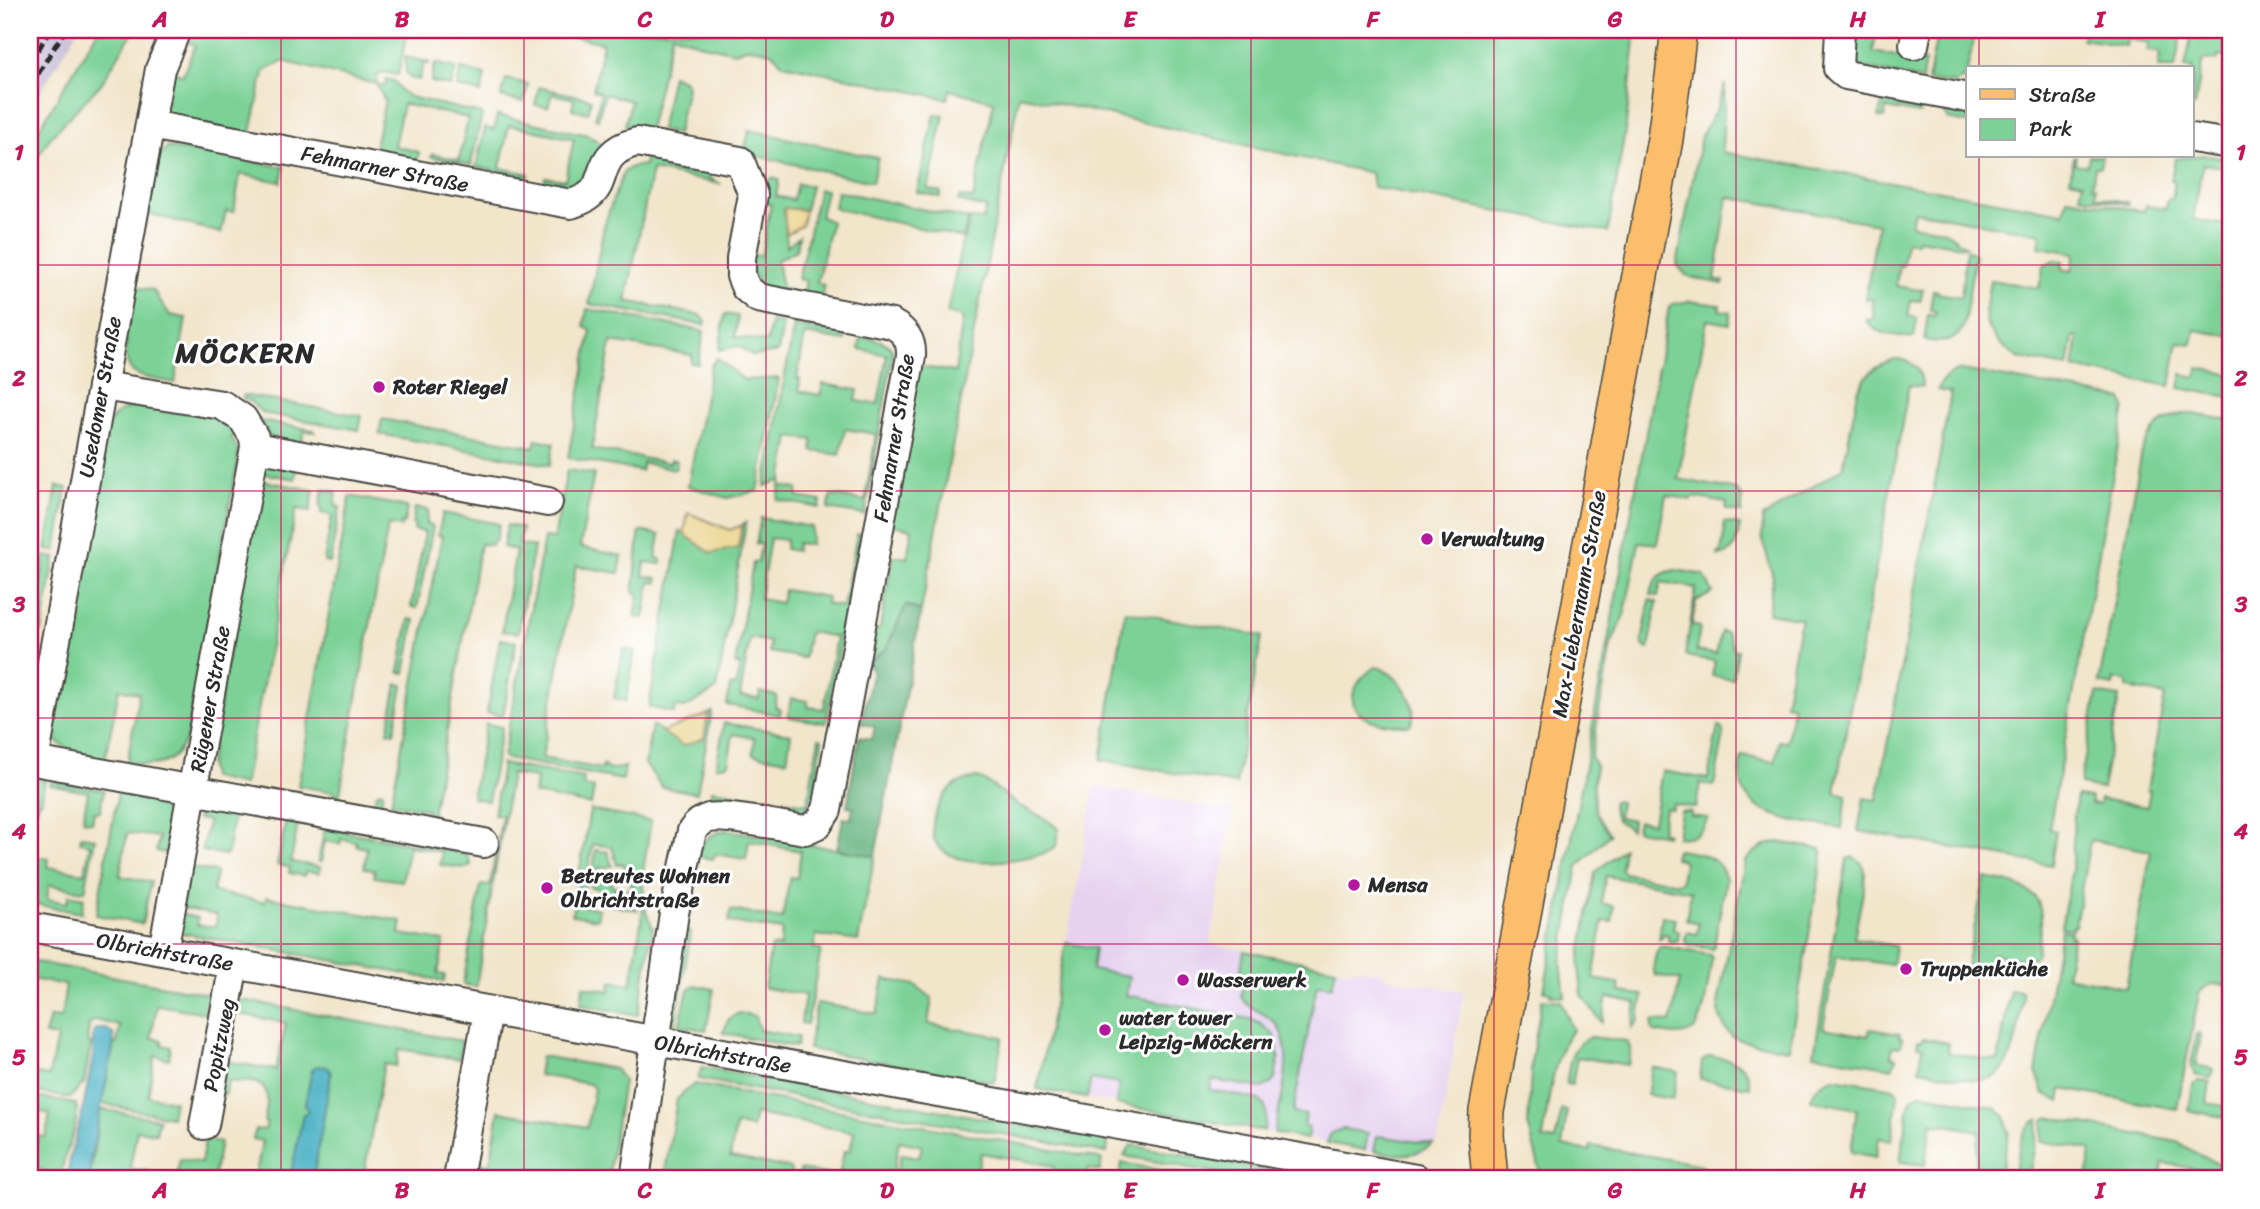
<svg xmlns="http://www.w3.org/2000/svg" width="2260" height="1209" font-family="Sriracha,sans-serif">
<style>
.built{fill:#e6d2f0}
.industrial{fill:#c8bfd8}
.green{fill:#7cd296;stroke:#547e60;stroke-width:2}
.forest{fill:#65b47f;stroke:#487055;stroke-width:2}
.sand{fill:#eeda9e;stroke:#8c8264;stroke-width:2}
.water{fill:#43aec2;stroke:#376c76;stroke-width:2}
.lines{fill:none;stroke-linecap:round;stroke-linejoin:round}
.minor-casing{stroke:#494743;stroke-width:32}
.major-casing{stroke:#494743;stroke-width:38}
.minor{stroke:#fff;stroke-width:28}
.major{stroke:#fabe6d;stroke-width:35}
.rail{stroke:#2b2b2b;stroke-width:5;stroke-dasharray:10 5;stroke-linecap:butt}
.grid{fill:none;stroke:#c2185b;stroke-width:2;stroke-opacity:0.55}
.poi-dot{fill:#b5179e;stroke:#fff;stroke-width:2.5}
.labels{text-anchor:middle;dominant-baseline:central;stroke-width:6;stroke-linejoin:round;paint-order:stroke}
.street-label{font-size:21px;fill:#2b2b2b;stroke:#fff}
.poi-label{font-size:21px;font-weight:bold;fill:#2b2b2b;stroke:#fff;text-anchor:start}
.district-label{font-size:28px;font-weight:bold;letter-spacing:2px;fill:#2b2b2b;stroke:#fff}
.neatline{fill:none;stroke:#c2185b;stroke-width:2.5}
.grid-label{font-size:23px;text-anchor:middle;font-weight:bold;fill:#c2185b}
</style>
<rect width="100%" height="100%" fill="#fff"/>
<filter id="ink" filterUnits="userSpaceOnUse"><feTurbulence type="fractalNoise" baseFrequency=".0143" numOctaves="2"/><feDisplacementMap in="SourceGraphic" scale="14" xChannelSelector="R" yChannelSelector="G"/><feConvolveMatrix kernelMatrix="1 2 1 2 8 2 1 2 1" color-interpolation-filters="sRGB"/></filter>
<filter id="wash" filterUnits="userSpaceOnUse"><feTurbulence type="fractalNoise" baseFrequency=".00686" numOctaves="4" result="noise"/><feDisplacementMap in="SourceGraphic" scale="28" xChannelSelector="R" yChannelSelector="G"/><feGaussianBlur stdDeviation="1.57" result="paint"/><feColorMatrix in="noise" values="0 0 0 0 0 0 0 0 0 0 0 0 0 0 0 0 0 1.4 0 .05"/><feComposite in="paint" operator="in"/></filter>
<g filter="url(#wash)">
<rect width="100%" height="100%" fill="#f1e5ca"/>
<!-- built -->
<path class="built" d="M1095,786l138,25 -23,133 142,27 1,-3 31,5v4l80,14 -26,150 -18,13 -22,2 -361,-67 34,-171z"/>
<!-- industrial -->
<path class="industrial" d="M31,30h47l-48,79v-77z"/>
<!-- green -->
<path class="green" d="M98,30h36l-33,54 -50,52 -21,33v-25z
M151,30h257l-10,45 -15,-3 -5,3 -2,9 9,2 1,-7 8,2 7,10 9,6 72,17 -11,51 -40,-8 1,-3 27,6 9,-42 -65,-14 -9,42 25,6 -3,14 -44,-7 13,-58 -9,-17 -94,-23 -18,11 -14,65 -86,-23 7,-44 12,5 12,-30 -13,-5 1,-3z
M545,30h1091l-10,95 -18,107 -235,-45 -2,-14 -352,-78 -98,516 -15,-6 -20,44 -18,14 5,-30 7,-5 13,-72 14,2 5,-29 -25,-5 29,-158 39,6 8,-55 -16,-4 16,-75 -129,-30 3,-17 131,28 -5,18 2,1 5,-19 13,1 3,-12 -28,-7 2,-4 13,2 21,-98 -44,-11 -3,9 -164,-35 -12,-12 -22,-5 -14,5 -31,-7 -32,-11 -23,95 -24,-4 6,-24 -26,-7 -7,25 -3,-1 6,-25 -8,-3 10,-47z
M1849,30h28l-4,22 52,9 -3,19 -65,-14 -5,-6z
M1938,30h38l-10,46 -11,8 -27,-3z
M2084,30h98l-7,38h-17l2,-15 -13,-3 2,-7 -22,-4 -1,7 -44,-7z
M2192,31l38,6v21l-12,-2 -1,5 -14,-2 -8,47h-3v-38h-7z
M405,57l24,5v2l-5,-1 -5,17 -9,-2 -4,-6z
M435,63l21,5 -5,18 -20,-4z
M461,69l24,6 -4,18 -24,-6z
M672,75l13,6 2,6 -10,47 -17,-4z
M506,79l22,5 -4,18 -23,-5z
M1725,84l-3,68 342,61 3,-15 77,13 2,-6 20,4 2,-10h4l3,-18 -4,-1 4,-21 28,-4 27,4v9l-27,-4 -10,55 37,7v110l-35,-6 -3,14 -14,-2 -8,44 -97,-18 5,-31h-5l-5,30 -50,-9 -20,-16 -10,-14 -3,-16 5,-32 49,8 5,-23 11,-5 8,1 -1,8 10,2 3,-18 -36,-6 2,-13 -127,-23 -3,14 32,5 24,17 -49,-8 -1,4 -11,-2 -3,25 -4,-1 -3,21 23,4 4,-1 -3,12 -9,-1 -3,16 9,2 -3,20c-17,-3 -38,-2 -48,-18l8,-1 -2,-20h-7l13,-75 -150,-27 -13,82 9,2 -1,3 -29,-6 -8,-3 -9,-10 24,-129 16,-28z
M539,87l52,12 -3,14 -16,-4 2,-10 -22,-5 -4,13 -13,-2z
M1895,94l28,4 -3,16 -34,-6 -2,10 -6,-1 5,-15z
M1946,102l22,4v17l-21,-4v-4l-3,-1z
M935,114l9,1 -16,74 13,3 -1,5 -23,-5z
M497,115l91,20 15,10 -12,32 -16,13 -32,-1 2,-12 20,3 9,-41 -65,-14 -9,43 29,6 -2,4 -51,-11 9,-39 9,2z
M749,130l129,28 -6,24 -128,-29z
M167,147l117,20 -3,15 -41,-8 -6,38 -8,-1 -5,22 -78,-21 11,-59 7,1z
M646,156l65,13 -2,9 12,6 -69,-14 -26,131 74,14 6,6 -1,4 -116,-21 15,-78 8,-24 12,-30 7,-5 13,-2z
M2074,156h2l-1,8 12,2 2,-10h13l-2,11h-5l-3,19 4,1 -1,9 33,6v2l-48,-8 3,-14 -13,-3z
M772,178l7,2 -3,16 17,4 4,-16 14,2 -6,24 -21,-1 3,37 12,-10 -3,14 -19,10 5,28 9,3 -31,-2 -14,-36 15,3 10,-52 -15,-4 1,-14z
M819,189l7,1 -6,26 11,6 -14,61 7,2 -4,17 -18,-2 4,-19 -8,-2z
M1966,250l9,4 -11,71c-8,19 -22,18 -40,15l4,-25 7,1 1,-5 -6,-1 3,-20 4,1v2l24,4z
M130,286l23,4 17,25 16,3 -11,65c-31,-7 -54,-2 -48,-42l-7,-2z
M1690,301l30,4 -1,5 12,2 -2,12 -22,-4 -29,159 59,11 5,7v16l-16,-3 1,-7 -34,-6 -1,3 -26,-5 -9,49 -18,-2 -14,71 -14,32 -20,112 5,9c-4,26 -6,48 14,68l-32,32 -17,96 4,35 -15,-2 1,-3 -7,-1 125,-684 4,-3z
M587,309l117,22 -6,33 -7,-1 1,-8 -81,-13 -19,107 78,14 1,-4 6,2 -2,8 -32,-6 -2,8 -73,-13 23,-127 -7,-5z
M725,314l13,2 -3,21 32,5 4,-20 12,2 -5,28 -25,4 -14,-10 -20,4z
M794,325l52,10 -1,6 -40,-7 -8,45h3l-1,12 21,4 3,-11 35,6 -2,11 22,3 9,-49 -28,-6 2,-12c12,2 26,2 32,15l-28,163 -37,-6 3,-14 34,6 11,-67 -31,-5 -5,26 -28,-4 1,-11 -23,-3 -9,49 17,3 -1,8 24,4 -1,7 -42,-8 3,-20 -16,6z
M717,358l27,22 35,-2 -21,113 -31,7 -39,-12 23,-121z
M1895,359c18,0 27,11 27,28l-13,-2 -74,407 12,3 -5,33c-42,-7 -116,-8 -100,-72l33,6 4,-21 8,1 6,-36 -8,-2 16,-85 -33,-6 5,-36 -11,-40 1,-20 80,-49 15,-77c8,-17 18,-26 37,-32z
M2198,368l32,6v23l-51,-9 3,-14 14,3z
M1962,370l160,29 3,9 -76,421 7,2 -5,34 -193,-34 6,-33 13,2 74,-407 -13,-3c4,-12 12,-17 24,-20z
M243,395l119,21 -3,14 -97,-17 -12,-12 -7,-2z
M146,403c30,5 72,4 91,30l-6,4 7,14 -1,14 -51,274c-15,29 -28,27 -59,24l12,-70 -20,-4 -14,71c-20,-5 -38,-8 -53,-23l50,-302c12,-23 18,-27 44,-32z
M2182,414h11l37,6v566c-14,-2 -22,-5 -31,8l-22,115 -115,-20 -2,13 -16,-9 -8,-21 25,-142 10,2 -1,5h3l-7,39 60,12 25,-137 -61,-11 -15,86h-2l-1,3 -11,-2 11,-58 2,-54 3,-19 14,2v6l8,1 1,-6 47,8 3,-16 -3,-1 18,-95 -38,-7v-7l-13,-2 -1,7 -14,-3 43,-232c8,-21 18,-31 40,-37z
M382,419l152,28 2,-8 18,4 -4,22 -171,-31z
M260,421l54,9 1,2 -11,-1 -3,14 -31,-8z
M270,462l27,3 -2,14 -34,-6 3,-7z
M567,470l27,4 -14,73 42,9 -3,17 -43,-7 -34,192 60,11 1,-4 6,5 16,-3 -2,13 -120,-22 41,-220 10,1z
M259,480l55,10 -4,21 -14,-2 -52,276 -33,-7 -2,-14z
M57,486l10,2 -11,63 -10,-1z
M323,489l14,3 -2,14 5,1 -10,56 -6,-1 8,-47 -11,-2 1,-5 -2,-1z
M350,496l57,11 -3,17 -3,-1v4l-13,-2 -50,279 35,7 3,-17h2l1,-3 4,1 -4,23 -46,-11 2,-12 -37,-6z
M415,508l13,2 -2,15 7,1 -16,82 -6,-1 14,-75 -11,-2 1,-5 -3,-1z
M443,513l56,11 -3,17h-3l-1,4 -12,-1 -49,277 -5,-1 1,-11 -36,-6 51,-267 -4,-1z
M761,518l51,9 -2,18 -13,-2 -1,8 -11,-2 1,-9 -16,-2 -10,61 21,4 3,-13 43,7 -1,7 17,3 14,-73h4l-35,189 -38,-6 3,-19 17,3v6l16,2 12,-72 -27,-5 -5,26 -35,-6 1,-10 -20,-4 -10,58 19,3 1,-7 17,4 -2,11 6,2 -1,6 -53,-10 3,-19 6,-1 4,-21 -5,1 18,-102 5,-1 3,-18h-5z
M1724,522l16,3c-3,15 -4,30 -22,31v-3h3l4,-25 -2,-1z
M746,523l-29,166 -32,19 -10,-1 -1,6 -25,-6 31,-176 31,22 27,-6 4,-22z
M507,525l15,3 -3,16 15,3 -16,86 -16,-2 14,-81 -13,-3z
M640,531l20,4 -4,23 5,1v5l-16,-2 -2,14 15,2 -1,5 -7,-1 -6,36 -9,-1 4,-23 -6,-2c4,-20 3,-40 7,-61z
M45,556l10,2 -13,73 -12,-2v-10h4z
M1676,570l28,5 9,18 -17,8 -4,24 8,2 -4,24 20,3 5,-23 6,2 7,17h4l-5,29 -21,-3 3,-15 -30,-5 11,-68 -35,-6 -3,14 -7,-1c3,-16 9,-23 25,-25z
M1650,600l7,2 -8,47 -5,-2 -2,-6z
M1125,611l137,25 -26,148 -135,-24z
M409,619l6,1 -10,53 -6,-1z
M500,639l16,3 -13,74 -16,-3z
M623,649l12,2 -9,50 -12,-3z
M1376,667c20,3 47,40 34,58 -10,1 -38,-2 -46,-8 -23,-15 -6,-40 12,-50z
M397,684l6,1 -9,48 -6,-1z
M2097,693l22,4 -17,92 -22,-4z
M712,712l-15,81 -35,-6 -17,-23 7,-39 31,20 21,-7 4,-24z
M724,723l67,11 -4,26 -34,-6 2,-16 -22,-4 -5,30 -12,3z
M486,724l16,3 -14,74 -16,-3z
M1718,726l4,3 2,5 -10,52 -14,-3 -4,25 -23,-4 -1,5 -7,-1 -4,23 6,2 -1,2 -30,-5 2,-9 15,2 9,-52 46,8z
M819,738l3,1c-2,14 -6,61 -16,70 -7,6 -18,4 -27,3l2,-12 26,4z
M502,764l82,14 -1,8 11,2 -3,17 -57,-11 2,-16 -25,-4 -35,213 -13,-3 18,-99 9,1 12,-70 -8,-2z
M30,776l15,3 -4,23h-3l-1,7 -7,-2z
M978,778c16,6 27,19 42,28 13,7 28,12 38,23 0,6 1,15 -5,20 -7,6 -22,7 -31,9 -40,8 -113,7 -82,-55 9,-16 20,-24 38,-25z
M52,781l52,9 -4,22h-6l-2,10 -9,-2 5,-28 -38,-7z
M712,790l49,7 -2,11 -49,-8z
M118,792l49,9 4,3 2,7 -8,42 -9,-2 3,-14 -32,-4 -7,43 31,6 -9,42 -46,-9z
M1613,801l7,1 -2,15 14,3 -1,10 -15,-11 -4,-12z
M208,803l26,8 -7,44 -25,-4 6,-30 -11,-2 3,-9z
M590,810l61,11 -9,57 4,33 7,17 -15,87 -57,-10 2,-19 27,5 1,-10 20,3 12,-75 -17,-19 6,-2 -9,-25 -6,2 -5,-18 -19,-3 -12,61 18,4 -2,10 -25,-4z
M1681,811l10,1v4l17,2c-6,16 -15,21 -31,19z
M286,821l12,2 -7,39 29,5 -1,6 -13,-2 -2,5 -15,-3 1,-6 -13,-2z
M325,828l133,24 10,4 3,9 -7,3 -24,-3 2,-13 -33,-6 -7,35 -28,-4 1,-7 -11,-2 3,-20 -11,-2 1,-4 -16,-3 -1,5 -15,-3 -4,21 -3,-1z
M727,830l148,26 -17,85 -42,-6 -2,13 7,2 -14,74 -6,-1 4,-28 -41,-7 7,-42 9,1 2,-17 -53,-8 2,-12 51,9 8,-42 7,1 4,-27 -52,-10 -3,18 -31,-5 -2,5 -17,-3c6,-15 14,-23 31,-26z
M81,836l14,2 -10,53 -36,-6 -2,14 20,4 2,-8 15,3 -3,15 -51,-10v-48l19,4 -1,8 37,6 5,-29 -10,-2z
M1778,842l43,7 2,6 -34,194 -47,-8 -10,-5 -7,-8 -5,-11 -2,-13 27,-142c10,-12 18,-17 33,-20z
M1624,848l-3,21 3,4 54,10 3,-2 3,-18 -2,-3 -8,-2 2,-8c22,3 43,4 50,29l-12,68 -2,2 -24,-4 -3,-4 1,-9 11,2 2,-11 -13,-3 5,-29 -85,-15 -5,27 13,3 -2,16 -9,-1 -10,58 26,4 1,9 23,3 -5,27 -6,6 4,-25 -29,-6 -5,26 -20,-28 -3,-30 16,-92z
M596,850l12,2 4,14 -14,2 4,11 9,-2v-4l3,-1 2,7 -5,2 2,7 6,-2 2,6 16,18 -40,-7 2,-14 -9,-2z
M1853,857l9,6 3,11 -1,13 -10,51 41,8 -3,19 -56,-9 -13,72 45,8 2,-7 30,5 -1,3 3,1 -2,9 -7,-1 -2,10 6,2 -5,10 -78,-14 33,-195z
M188,867l28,5 -3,20 52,10 1,-5 136,24 -2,13 44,7 -6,33 7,1 -1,6 -268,-49 3,-18 19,4 -1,7 19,2 1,-12 -36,-7z
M1985,878c59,10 62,22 51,78l-8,4 -35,-6 -3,17 -24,-4z
M1662,916l13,2 -2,12 6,1 -1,9 -4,2 -6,-1v-6l-5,-1 -2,5h-2z
M681,930l10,2 -16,93 -9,-2z
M1066,943l29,5 -3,22 37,6 -3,19 124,24 11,5 14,12 4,21 -4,21 -4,6 -10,4 -49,-8 -2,10 49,10c11,9 7,18 5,31l-148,-27 3,-20 -28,-5 -4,19 -50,-9z
M1661,946l49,9 2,3c-3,15 -7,66 -20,73 -12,7 -25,3 -38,1l-2,-3v-8l19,1 9,-42 -25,-5c-3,-7 0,-24 6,-29z
M1244,951l92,17 -4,18 -15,-2 -24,129 13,2 -2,11 5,1 -2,12 -33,-6c6,-30 23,-83 2,-109 -9,-12 -28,-14 -35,-27l3,-21 -4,-1z
M30,961l179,33 -3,19 -49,-8 -6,33 11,2v5l9,2 -2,12 -14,-3 -7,40 26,5 -3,16 -69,-13 12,-61 3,1 3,-18 -25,-6 -6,5 -2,17 4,2 -7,39 -14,15 -40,-7v-18l19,3 8,-39 -12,-2 5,-18 11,1 5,-33 -36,-6z
M884,979l31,6 17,13 -4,26 75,13 -9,45 -186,-33 9,-46 60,11z
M694,985l20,4 -8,41 -27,-4 9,-36z
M2010,990l11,1 2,6c-5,27 -6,85 -45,83 -19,-1 -40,-8 -59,-11l4,-22 -6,-1 1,-5h4l1,-3 26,5 -1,10 50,8z
M237,999l225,42 -3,18 -60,-10 -3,17 -12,-2 -21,115h-50l18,-105 -19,-3 -7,33 3,8 -5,2 -13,65h-35l7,-38 -9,-2 3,-10 9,1 2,-7 -3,-1c3,-15 9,-37 -12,-40 -8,-1 -16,1 -24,-1l-3,14 -7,-1 6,-33 52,9 10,-47 -52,-10z
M1542,999l19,2 12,29c-20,20 -26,80 -30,109l12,2 7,-31 5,1 -5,35 28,5 1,-5 112,19 -1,6 45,8h-205l-14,-55 4,-68z
M739,1013l16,3 4,14 39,7 -2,10 -73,-14 6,-14z
M2197,1033l4,1 -5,31 17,4 -2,9 -16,-3 -4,-10z
M1591,1037l35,4c7,7 4,15 2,24l-51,-8 -5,28 -6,-1c4,-20 3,-39 25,-47z
M541,1056l74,13 8,11 -15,99h-113v-5l-21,-4 1,-8 15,2 9,-53 88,16 7,-38 -4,-5 -52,-9z
M1711,1056c21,3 38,7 39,31l-50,-8 2,-18z
M702,1067l406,74 -1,12 -409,-74z
M1652,1067l26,5 -5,27 -26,-4z
M1834,1078l60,10 4,6 -6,46 -13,-2 -3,19 -25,-5 6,-43 -46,-9c3,-12 11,-19 23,-22z
M2198,1081l12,1 -3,21 23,4v11l-41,-7 4,-27z
M694,1084l408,75 -2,12 -12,-2 -2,10h-34l2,-13 -73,-13 -5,26h-80l5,-25 18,3 3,-11 -23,-5 -7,38h-93l1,-9 39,6 5,-25h6l4,-19 -99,-18 -3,14 -16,-3 -6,32 58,11 3,2 -1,9h-81l-44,-7 12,-73z
M1920,1093l76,15 9,9 4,16 -10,46h-15l-4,-2 2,-9 -7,-1 5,-36 -48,-8 -7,42 -25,-3 9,-57 4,-8z
M30,1096l46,8c3,22 -7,37 -12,57 -2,6 -2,12 -3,18h-14l-3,-9 -12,-3 6,-31 8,1 4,-23 -20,-4z
M100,1109l59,10 -3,14 -19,-3 -7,38 47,9 3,-18 21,4 4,-23 15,2 -7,37h-114l-9,-2z
M2048,1117l129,25 28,16 25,9v12h-19l1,-7 -49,-9 -2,16h-74l4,-29 -50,-9 3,-21z
M2039,1119l-8,48 -8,12h-9c4,-20 3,-51 25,-60z
M1343,1129l25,4 -3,17 -38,-7 4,-10z
M1377,1136l56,8c-21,15 -35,11 -59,7z
M1131,1145l181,33v1h-60l-128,-23z
M1122,1163l89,16h-92z"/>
<!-- forest -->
<path class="forest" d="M906,605l15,6 -46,245 -38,-7 6,-31 8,1 2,-12 -6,-1 12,-69 13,2 3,-12 -14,-4 12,-52 -5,-8 18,-14z"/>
<!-- sand -->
<path class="sand" d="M784,208l21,2 -3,15 -16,9z
M688,513l42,17 12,-5 -4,23 -27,5 -27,-19z
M708,714l-4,24 -21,8 -21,-14z"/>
<!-- water -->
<path class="water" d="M96,1029h11l6,5 1,9 -23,114 -1,19 9,3h-32l4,-26 11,-39 11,-58v-23z
M319,1066l9,1 3,7 -18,105h-23l13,-65 5,-2 -3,-8 7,-33 3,-4z"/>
</g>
<g filter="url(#ink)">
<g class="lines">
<defs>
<path id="minor" d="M1840,30l-2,38 8,7 122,23
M174,35l-14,34 -126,692 450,82
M1914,45l3,-15
M150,125l421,79c5,-2 12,-4 16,-7 23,-14 5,-44 50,-55l103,19 13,34 -12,63v18l5,12 12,10 134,26c13,7 20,16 19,32l-84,454 -9,14 -13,6c-20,-3 -79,-16 -96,-12 -7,2 -13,7 -17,13l-18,82 -39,266
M2192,138l38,6
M102,386l120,19 21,14 11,18 1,10 -92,504
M255,447l293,55
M30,927l1386,252
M204,1125l30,-161
M458,1179l30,-168"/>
<path id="major" d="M1490,1179l-4,-44 1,-24 178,-972 14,-109"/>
</defs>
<!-- minor casing -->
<use href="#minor" class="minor-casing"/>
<!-- major casing -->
<use href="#major" class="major-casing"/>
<!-- minor -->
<use href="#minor" class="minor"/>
<!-- major -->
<use href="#major" class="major"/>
<!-- rail -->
<path class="rail" d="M30,63l20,-33
M30,87l35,-57"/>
</g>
</g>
<!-- grid -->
<path class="grid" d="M281,30v1149M524,30v1149M766,30v1149M1009,30v1149M1251,30v1149M1494,30v1149M1736,30v1149M1979,30v38M1979,156v1023M30,265h2200M30,491h2200M30,718h2200M30,944h2200"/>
<!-- markers -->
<g class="poi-dot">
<circle cx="379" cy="387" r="7"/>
<circle cx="1427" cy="539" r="7"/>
<circle cx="1354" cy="885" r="7"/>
<circle cx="547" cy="888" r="7"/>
<circle cx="1906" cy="969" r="7"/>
<circle cx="1183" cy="980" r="7"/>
<circle cx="1105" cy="1030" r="7"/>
</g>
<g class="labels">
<!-- street labels -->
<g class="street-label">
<text transform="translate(385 169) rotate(11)">Fehmarner Straße</text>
<text transform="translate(100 397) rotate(-80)">Usedomer Straße</text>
<text transform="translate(894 438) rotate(-81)">Fehmarner Straße</text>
<text transform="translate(1579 604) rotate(-80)">Max-Liebermann-Straße</text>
<text transform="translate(210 699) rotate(-80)">Rügener Straße</text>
<text transform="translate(165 952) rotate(10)">Olbrichtstraße</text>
<text transform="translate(219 1045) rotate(-79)">Popitzweg</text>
<text transform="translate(723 1054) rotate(10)">Olbrichtstraße</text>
</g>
<!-- poi labels -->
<g class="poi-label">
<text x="393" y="387">Roter Riegel</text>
<text x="1441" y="539">Verwaltung</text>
<text x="561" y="876">Betreutes Wohnen<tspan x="561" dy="24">Olbrichtstraße</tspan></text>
<text x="1368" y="885">Mensa</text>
<text x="1920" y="969">Truppenküche</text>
<text x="1197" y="980">Wasserwerk</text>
<text x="1119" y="1018">water tower<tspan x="1119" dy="24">Leipzig-Möckern</tspan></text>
</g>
<!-- district labels -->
<g class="district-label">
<text x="246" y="352">MÖCKERN</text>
</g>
</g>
<!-- margin -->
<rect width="2260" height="1209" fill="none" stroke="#fff" stroke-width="77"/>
<!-- legend -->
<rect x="1966" y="66" width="228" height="91" fill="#ffffff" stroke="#aaaaaa" stroke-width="2"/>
<rect x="1980" y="89" width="35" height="10" fill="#fabe6d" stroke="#aaaaaa" stroke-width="2"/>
<text x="2029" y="102" font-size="21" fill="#2b2b2b">Straße</text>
<rect x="1980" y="119" width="35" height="21" fill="#7cd296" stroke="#aaaaaa" stroke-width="2"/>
<text x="2029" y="136" font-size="21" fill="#2b2b2b">Park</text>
<rect x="38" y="38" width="2184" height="1132" class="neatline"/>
<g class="grid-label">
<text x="160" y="27">A</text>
<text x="402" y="27">B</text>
<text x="645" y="27">C</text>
<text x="887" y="27">D</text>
<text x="1130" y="27">E</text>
<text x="1373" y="27">F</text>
<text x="1615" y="27">G</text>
<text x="1858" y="27">H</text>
<text x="2100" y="27">I</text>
<text x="19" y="160">1</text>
<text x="2241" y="160">1</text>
<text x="19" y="386">2</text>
<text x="2241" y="386">2</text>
<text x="19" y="612">3</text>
<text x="2241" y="612">3</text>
<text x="19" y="839">4</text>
<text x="2241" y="839">4</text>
<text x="19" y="1065">5</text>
<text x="2241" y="1065">5</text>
<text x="160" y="1198">A</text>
<text x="402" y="1198">B</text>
<text x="645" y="1198">C</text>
<text x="887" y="1198">D</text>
<text x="1130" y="1198">E</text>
<text x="1373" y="1198">F</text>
<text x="1615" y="1198">G</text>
<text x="1858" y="1198">H</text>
<text x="2100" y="1198">I</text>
</g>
</svg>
